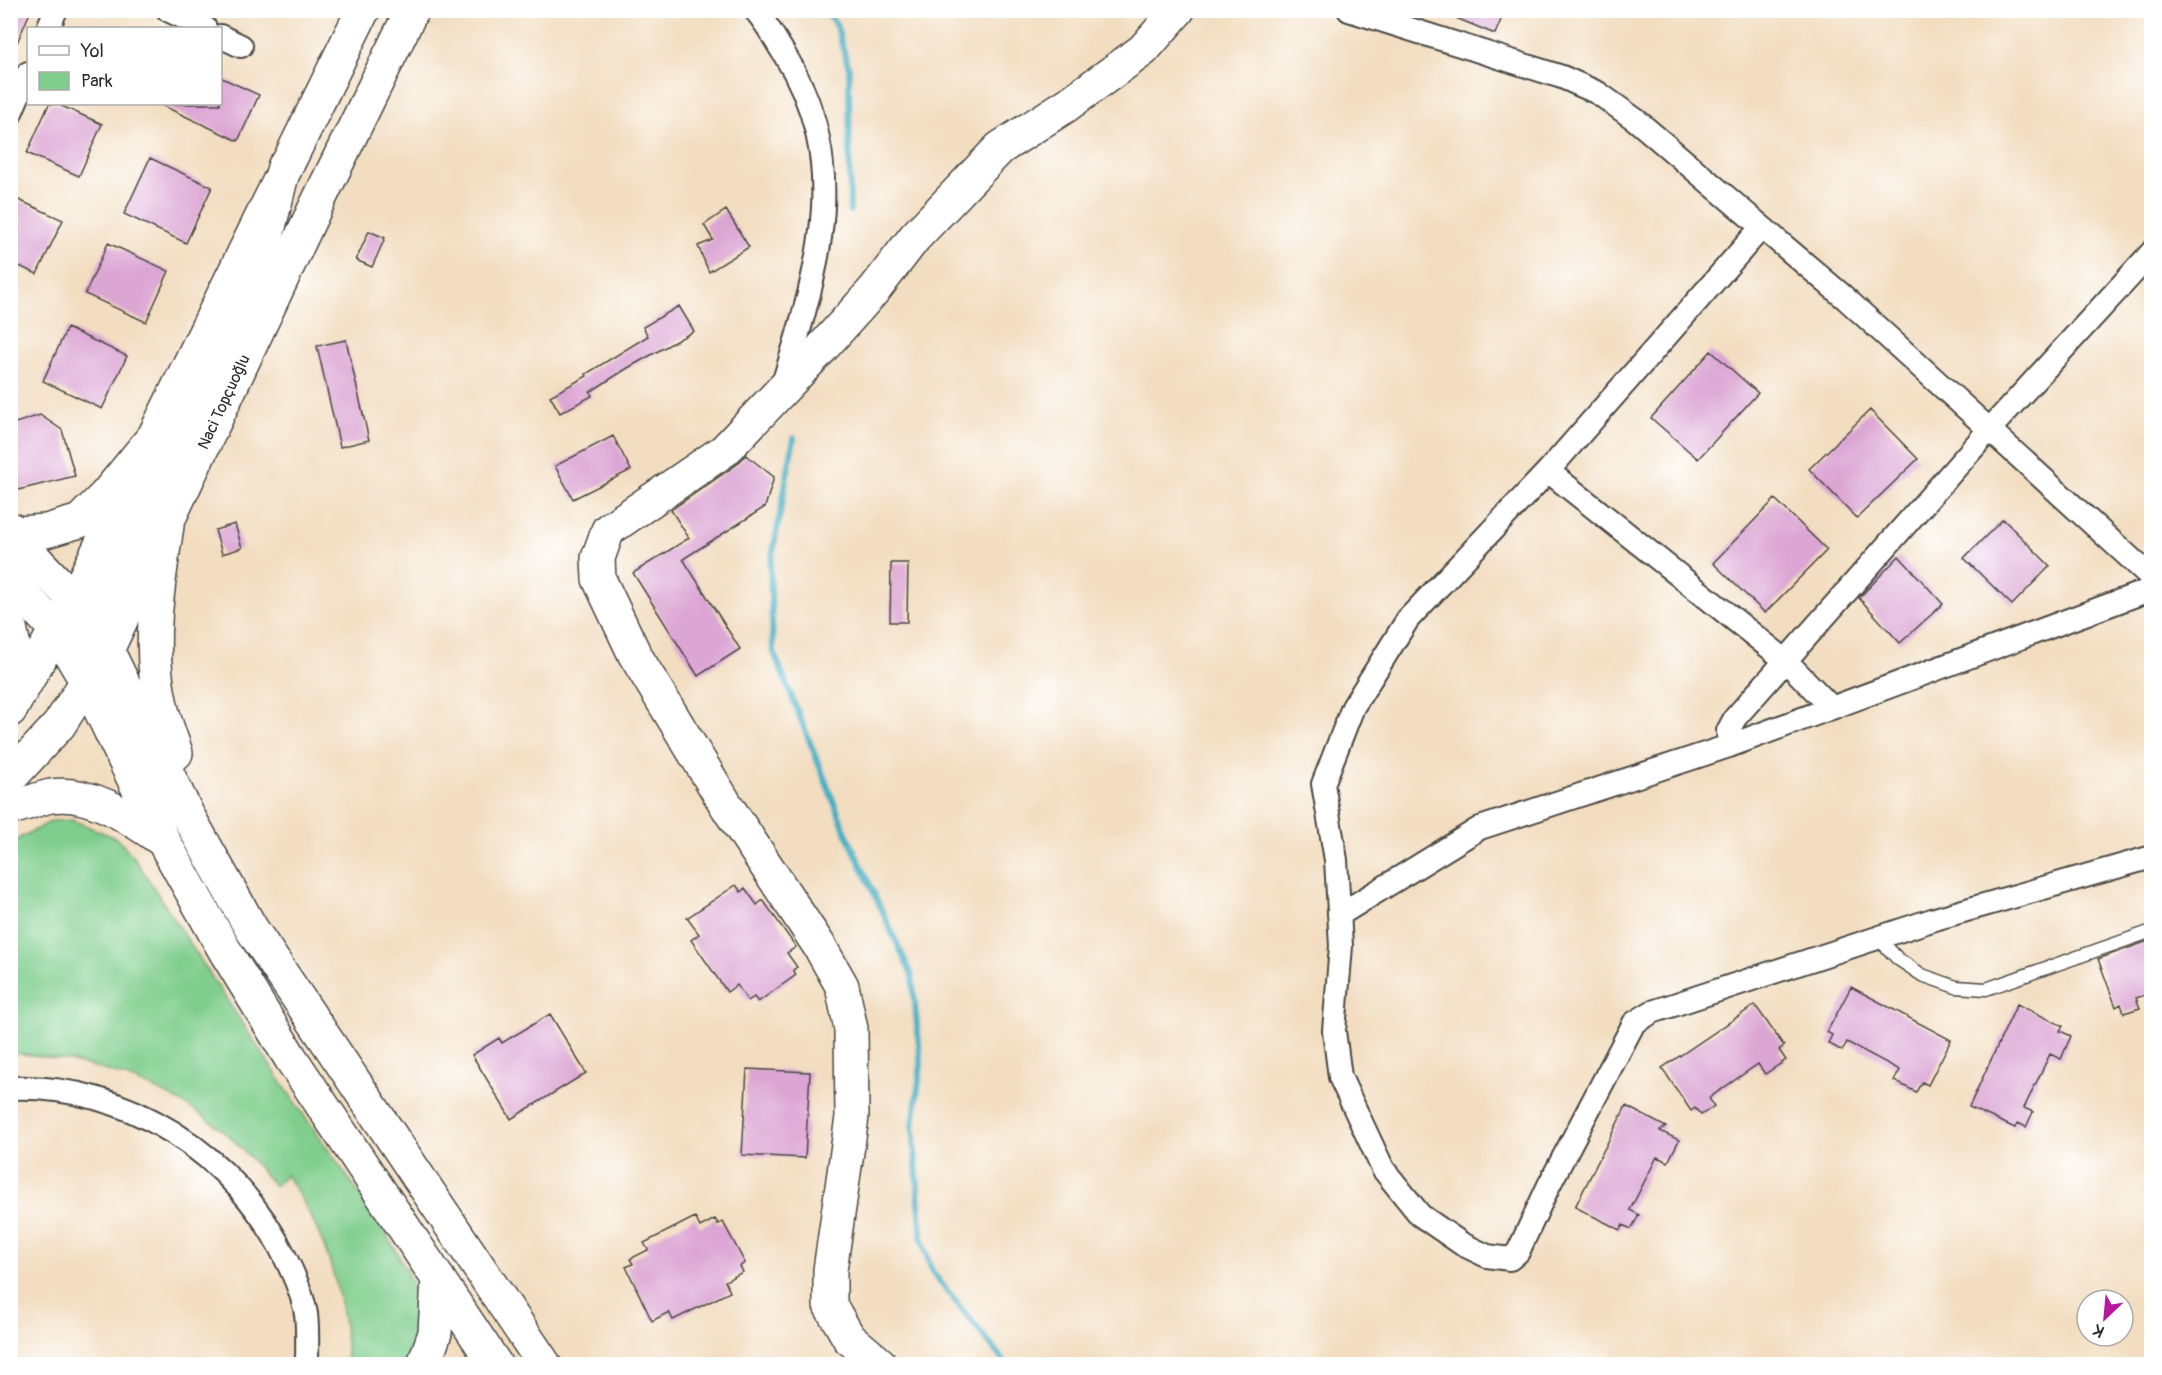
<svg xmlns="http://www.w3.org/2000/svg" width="2162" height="1375" font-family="Pangolin,sans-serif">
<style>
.green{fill:#80ce8d;stroke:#567c5c;stroke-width:1.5}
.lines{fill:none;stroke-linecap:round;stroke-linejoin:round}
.stream{stroke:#44aec3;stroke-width:6}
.building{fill:#dca6d4}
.lane-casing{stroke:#494641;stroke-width:15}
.street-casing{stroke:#494641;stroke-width:26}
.secondary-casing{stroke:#494641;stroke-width:36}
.primary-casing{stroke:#494641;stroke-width:36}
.highway-casing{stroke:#494641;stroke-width:36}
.lane{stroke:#fff;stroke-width:12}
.street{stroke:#fff;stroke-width:22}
.secondary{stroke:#fff;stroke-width:33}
.primary{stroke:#fff;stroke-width:33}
.highway{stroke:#fff;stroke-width:33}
.labels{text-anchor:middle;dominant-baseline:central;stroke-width:4.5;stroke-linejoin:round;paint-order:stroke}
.street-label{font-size:16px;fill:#2b2b2b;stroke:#fff}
</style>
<rect width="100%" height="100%" fill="#fff"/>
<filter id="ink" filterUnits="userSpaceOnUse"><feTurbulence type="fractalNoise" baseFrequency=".0167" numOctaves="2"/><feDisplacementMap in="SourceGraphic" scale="12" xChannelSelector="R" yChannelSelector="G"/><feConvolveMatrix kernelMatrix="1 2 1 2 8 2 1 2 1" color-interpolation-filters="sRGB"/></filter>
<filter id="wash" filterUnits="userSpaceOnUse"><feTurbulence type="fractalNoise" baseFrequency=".008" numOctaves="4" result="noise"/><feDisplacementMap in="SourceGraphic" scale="24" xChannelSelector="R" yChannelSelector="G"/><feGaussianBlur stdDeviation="1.35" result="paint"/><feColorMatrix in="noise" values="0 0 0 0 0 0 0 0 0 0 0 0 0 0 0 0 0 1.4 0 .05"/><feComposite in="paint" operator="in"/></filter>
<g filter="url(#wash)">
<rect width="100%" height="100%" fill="#f2ddc0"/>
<!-- green -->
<path class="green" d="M72,820l44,18 17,18c57,87 113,175 172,261 35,51 91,120 111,177 6,20 4,54 -8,70h-61c-2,-69 -21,-132 -61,-189l-11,11c-14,-15 -26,-31 -41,-45 -58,-55 -145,-82 -223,-88l-1,-210 42,-22z"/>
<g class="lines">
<!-- stream -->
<path class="stream" d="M824,10l12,14 13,45 1,142
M794,438l-24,130 3,82 74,185 65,141 9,88 -8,62 9,114 10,32 74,92"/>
</g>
<g id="blocks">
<!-- building -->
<path class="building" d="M10,10h21l-21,49z
M1492,10l11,5 -8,19 -56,-23z
M220,77l39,18 -21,46 -79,-37h61z
M49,104h8l45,20 -23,52 -52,-23z
M150,158l62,29 -26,56 -62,-29z
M10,196l53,24 -26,54 -27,-12z
M726,210l23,37 -40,25 -11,-26 15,-6 -9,-15z
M369,231l16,7 -13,29 -16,-7z
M108,243l61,28 -23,51 -61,-28z
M679,306l15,25 -68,38 -36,23 2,4 -32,17 -10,-17 37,-20 -1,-2 62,-38 -5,-9z
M67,328l60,28 -25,53 -59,-28z
M346,340l23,100 -29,7 -23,-101z
M1711,351l47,42 -60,66 -47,-41z
M1870,410l48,49 -61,59 -48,-49z
M40,415l22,15 13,46 -61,15 -4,-13v-49l2,-5z
M613,436l18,34 -58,29 -18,-33z
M746,455l28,22 -9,30 -82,52 57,90 -42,27 -65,-103 56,-35 -18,-28 65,-45z
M1775,499l52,51 -62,63 -52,-50z
M2003,519l47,47 -38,39 -48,-47z
M235,524l7,24 -20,6 -7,-24z
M1899,556l44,48 -43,39 -41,-45z
M891,563h17l-1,59h-17z
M736,885l5,7 4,-4 12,17 6,-5 33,47 -9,6 10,14 -4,3 3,5 -38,27 -4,-5 -6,4 -11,-16 -10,7 -36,-52 8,-6 -12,-16z
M2151,940v53l-15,5 4,10 -16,5 -3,-9 -5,3 -18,-48z
M1851,987l100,53 -23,45 -6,-3 -6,10 -22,-11 6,-11 -53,-28 -5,9 -14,-8 4,-8 -5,-3z
M2017,1004l46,22 -3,5 11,5 -10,23 -11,-5 -26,54 9,4 -7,15 -8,-4 -3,5 -46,-21z
M1755,1005l29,41 -5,4 7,10 -21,14 -7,-10 -49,34 5,8 -13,9 -6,-7 -4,3 -29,-43z
M550,1014l36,59 -75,46 -39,-64 27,-17 3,5z
M747,1069l63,3 -5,86 -63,-3z
M1626,1106l40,21 -6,4 19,9 -11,22 -11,-5 -27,53 9,5 -8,14 -8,-4 -3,5 -45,-23z
M695,1217l5,10 15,-8 3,5 5,-2 22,41 -5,3 3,6 -18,9 5,11 -57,28 -4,-8 -17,9 -26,-54 7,-3 -3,-5 18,-9 -4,-7z"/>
</g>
</g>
<g filter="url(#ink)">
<use href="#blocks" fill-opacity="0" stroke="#494641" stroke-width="1.5"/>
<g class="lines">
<defs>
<path id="lane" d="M1878,938l20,21 24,16 34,12 30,2 166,-58"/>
<path id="street" d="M168,10l37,18
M755,10c11,12 19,28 28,42 70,112 35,216 0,332
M1349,10l213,67 36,16 38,27 208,177 308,281
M48,28l8,-18
M220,36l21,10
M10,115l18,-42
M1761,228l-213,243 -140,148 -55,88 -30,77 13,76 5,86 -7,85 6,46 43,92 37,46 42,29 25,12 23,3 8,-7 31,-67 85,-162 18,-11 283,-93 217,-62
M1548,471l237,189 47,48
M1729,746l-1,-15 7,-13 254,-288 163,-178
M1339,915l141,-87 249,-82 423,-157
M10,1088c116,-5 227,67 276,171 8,16 17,37 20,55 2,17 1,34 1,50"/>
<path id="secondary" d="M74,600l289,-590
M107,650l209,-444 96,-196
M880,1364l-31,-26 -19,-33v-35l22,-153 -1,-88 -9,-43 -22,-39 -92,-139 -93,-153 -36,-76 -1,-21 10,-28 117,-80 97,-102 53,-59 40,-52 85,-89 67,-43 76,-55 35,-40"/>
<path id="primary" d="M10,529l8,4 28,-2 34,-10 26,-26 45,-55
M10,540l27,21 37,39 33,50 -48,75 -49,53
M10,580l46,50 31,52
M10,627l3,15 -3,32
M10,710l55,-96"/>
<path id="highway" d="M284,167l-20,80 -31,71 -136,277 -9,29 -5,28 4,30 77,160 60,107 66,108 205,307
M167,526c-9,58 -20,121 -6,179 3,16 10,32 15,48
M107,650l80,164 64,114 293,436
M10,808c14,-3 27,-9 41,-12 40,-6 79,22 110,43
M424,1364l11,-31 3,-55"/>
</defs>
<!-- lane casing -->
<use href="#lane" class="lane-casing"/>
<!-- street casing -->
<use href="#street" class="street-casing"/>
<!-- secondary casing -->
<use href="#secondary" class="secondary-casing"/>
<!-- primary casing -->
<use href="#primary" class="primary-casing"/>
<!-- highway casing -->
<use href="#highway" class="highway-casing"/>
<!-- lane -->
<use href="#lane" class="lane"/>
<!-- street -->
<use href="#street" class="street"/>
<!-- secondary -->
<use href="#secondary" class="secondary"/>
<!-- primary -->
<use href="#primary" class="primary"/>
<!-- highway -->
<use href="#highway" class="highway"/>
</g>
</g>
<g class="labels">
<!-- street labels -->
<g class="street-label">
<text transform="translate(224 402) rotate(-65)">Naci Topçuoğlu</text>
</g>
</g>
<!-- margin -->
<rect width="2162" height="1375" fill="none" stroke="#fff" stroke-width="36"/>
<!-- legend -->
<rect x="27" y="27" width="195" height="78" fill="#ffffff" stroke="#aaaaaa" stroke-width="1.5"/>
<rect x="39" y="46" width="30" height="9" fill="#ffffff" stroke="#aaaaaa" stroke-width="1.5"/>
<text x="81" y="57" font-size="18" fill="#2b2b2b">Yol</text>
<rect x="39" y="72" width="30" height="18" fill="#80ce8d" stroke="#aaaaaa" stroke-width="1.5"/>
<text x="81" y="87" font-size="18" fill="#2b2b2b">Park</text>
<!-- north arrow -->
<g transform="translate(2105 1318) rotate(206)"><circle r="28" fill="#ffffff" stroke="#aaaaaa" stroke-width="1.5"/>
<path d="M0-4.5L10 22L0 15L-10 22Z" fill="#b5179e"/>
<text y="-9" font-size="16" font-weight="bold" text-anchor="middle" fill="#2b2b2b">K</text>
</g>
</svg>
